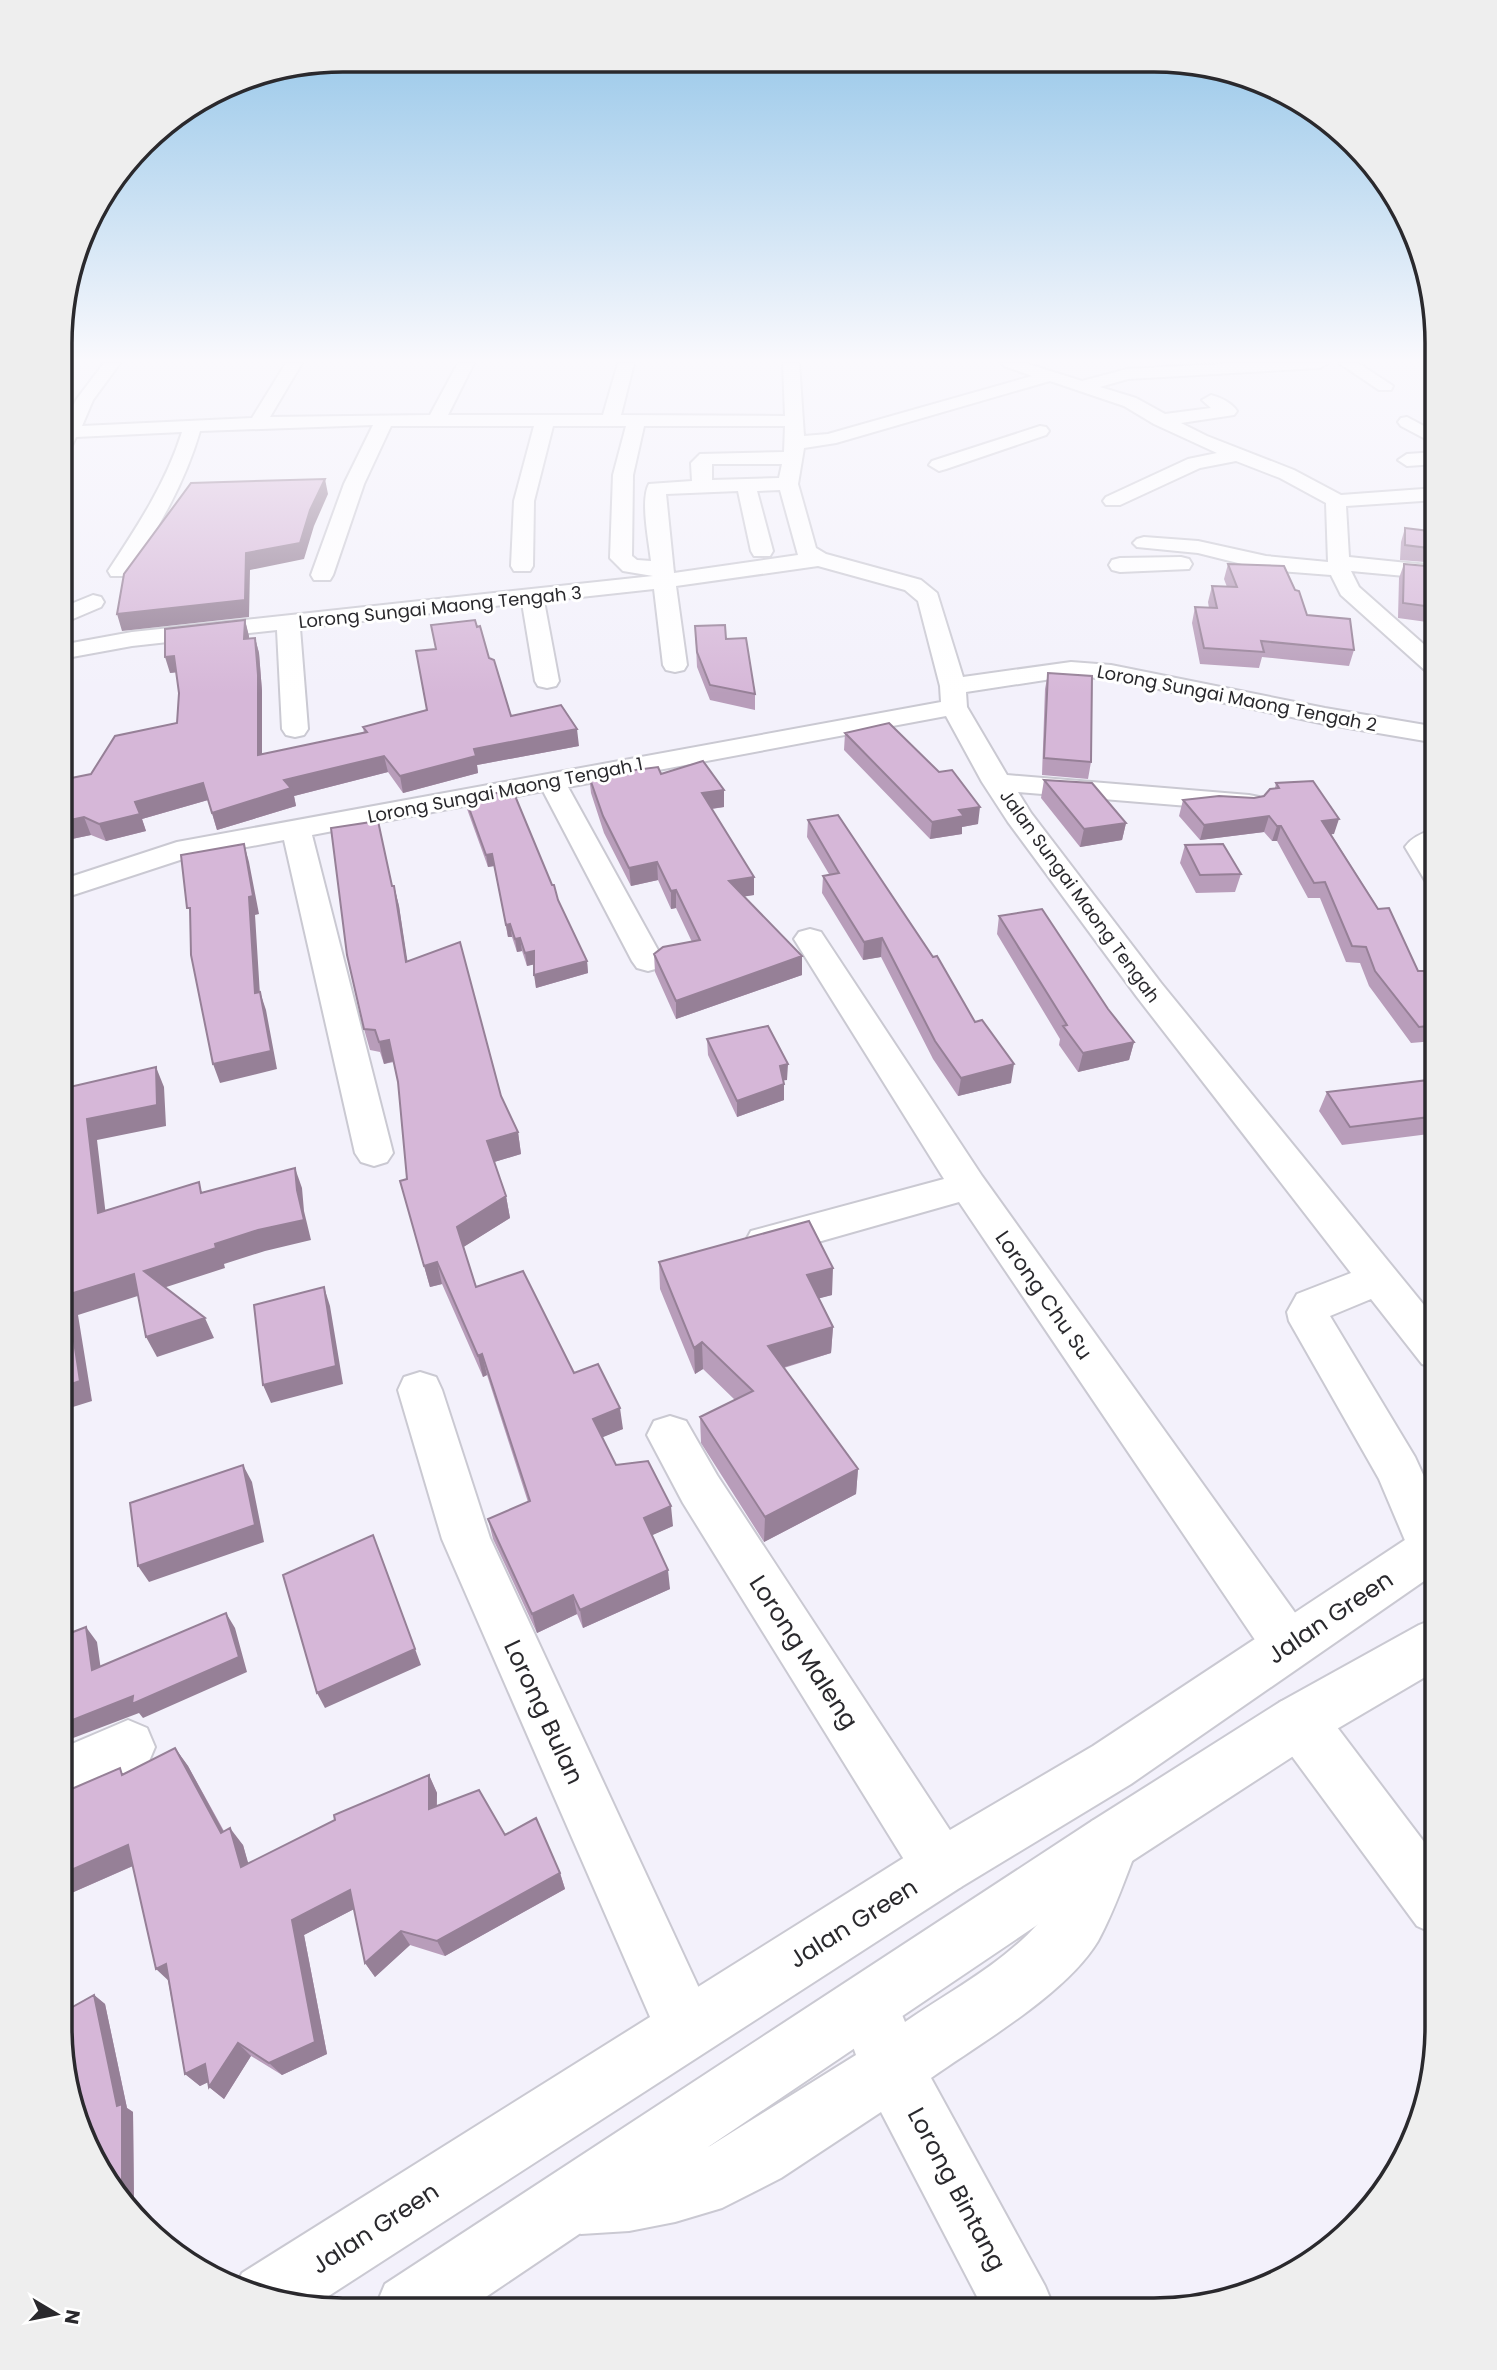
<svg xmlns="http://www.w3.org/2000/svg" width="1497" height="2370" font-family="Poppins,sans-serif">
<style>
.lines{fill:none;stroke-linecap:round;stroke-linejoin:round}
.minor-casing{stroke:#cac9d2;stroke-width:4}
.major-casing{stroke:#cac9d2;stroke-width:4}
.minor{fill:#fff;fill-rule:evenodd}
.major{fill:#fff;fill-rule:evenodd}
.wall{fill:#b89dba}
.shaded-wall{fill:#968097}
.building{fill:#d6b7d8;stroke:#968097;stroke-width:2}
.labels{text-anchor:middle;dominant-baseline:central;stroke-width:6;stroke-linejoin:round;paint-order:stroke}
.far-street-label{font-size:18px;fill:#2a292d;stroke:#fff}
.street-label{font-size:21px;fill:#2a292d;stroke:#fff}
.near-street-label{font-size:24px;fill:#2a292d;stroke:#fff}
.rim{fill:none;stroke:#2a292d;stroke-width:3.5}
</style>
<rect width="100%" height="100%" fill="#f3f1fb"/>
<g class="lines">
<defs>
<path id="minor" d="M104,363h16l-27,37 -11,26 170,-8 34,-55h16l-32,54 160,-2 28,-52h16l-26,52h155l15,-52h16l-13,52 164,1 -2,-53h16l5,73 24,-2 204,-58 -28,-10 -2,-3h23l57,18 45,-12 113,-6h88l-8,5 -192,11 -28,8 36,11 29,16 46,-6 -9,-8 9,-5c9,2 21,8 26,16l-3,4 -53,8 26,13 87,34 47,25 96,-7v12l-91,6 3,51 88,9v13l-86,-8 8,16 78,69v19l-9,-2 -87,-78 -10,-20 -65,-5 -68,-17 -61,-6 -4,-4 4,-4 7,-2 54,4 68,15 62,6 -2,-59 -46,-25 -44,-17 -36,7 -80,37h-14l-3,-4 3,-4 82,-38 29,-6 -63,-29 -30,-18 -74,-25 -214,62 -32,5 -6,36 18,64 10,6 95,26 16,13 26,84 108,-15 40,3 214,43 112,19v16l-112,-19 -214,-45 -40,-3 -105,16 1,15 40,68 242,20 10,2 4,6 -4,6 -10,2 -231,-19 13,21 130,170 276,338v48l-15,-5 -51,-65 -41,17 85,141 22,48v64l-5,2 -17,-7 -36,-85 -90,-158 -2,-9 10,-18 54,-21 -214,-276 -129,-175 -26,-40 -36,-66 -378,71 96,174 -5,7 -11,3 -11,-3 -5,-7 -89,-170 -231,44 81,318 -6,9 -13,4 -13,-4 -6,-9 -71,-313 -101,19 -122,40v-19l116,-38 764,-140 -1,-16 -22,-85 -13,-11 -87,-24 -142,20 11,79 -3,5 -9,2 -9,-2 -3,-5 -9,-76 -110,12 15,80 -3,5 -9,2 -9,-2 -3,-5 -13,-78 -222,25 8,101 -4,6 -9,2 -9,-2 -4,-6 -5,-99 -145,16 -71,13v-14l71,-13 521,-56 -30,-5 -13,-13 3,-83 13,-49h-73l-19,75 -1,65 -3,5h-16l-3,-5 3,-65 20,-75h-143l-27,58 -31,91 -3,5h-16l-3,-5 33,-91 29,-59 -173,6c-15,52 -43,100 -73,145h-16l-3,-5c29,-44 58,-88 74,-139l-106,5 -7,15 -7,2v-24l14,-30zM644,426h141l-1,26 -84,2 -9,9 1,18 -43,3c-9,16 0,58 2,77l-14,-1 -5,-4 1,-81zM782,464l-3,14 -67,2v-16zM780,490l18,65 -124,18 -8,-79 72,-3 13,60 3,5h16l3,-5 -16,-60z
M1339,363h19l35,23 -2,4h-12z
M1407,417l30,16v12l-36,-19 -3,-4 3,-4z
M1040,426l6,1 3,4 -3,4 -100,34 -7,2 -10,-6 3,-4z
M1437,452v12l-30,2 -9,-6 9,-6z
M1181,557l8,2 3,5 -3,5 -69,3 -8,-2 -3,-5 3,-5 8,-2z
M93,595l8,2 3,5 -3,5 -40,17v-16z
M1433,830l4,1v54l-11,-3 -21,-35c7,-10 17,-14 28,-17z
M810,929l11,3 161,244 324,452 7,17 -7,17 -18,7 -18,-7 -311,-460 -194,55 -14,-4 -6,-11 6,-11 193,-52 -150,-240 5,-7z
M420,1372l16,5 6,13 48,148 227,489 -9,22 -22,9 -22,-9 -222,-510 -44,-149 6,-13z
M670,1416l16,5 31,54 244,372 8,20 -8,20 -20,8 -20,-8 -238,-384 -36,-68 7,-14z
M1299,1695l19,7 119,157v76l-20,-9 -137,-186 -7,-19 7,-19z
M128,1720l19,8 8,19 -8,19 -87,38v-55z
M1112,1813l20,8 8,20c-13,32 -25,69 -42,100 -32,53 -116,101 -167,137l114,208 10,24h-71l-103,-198 -100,66 -59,30 -47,14 -46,9 -48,3 -23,-10 -10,-23 10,-23 23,-10 48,-3 81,-19 146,-91 -18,-51 9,-21 21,-9 21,9 16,39c51,-35 117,-68 151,-122 15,-24 24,-53 36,-79z"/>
<path id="major" d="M1437,1523v49l-306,212 -170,103 -651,421 -75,-19 7,-16 679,-426 172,-101 327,-216z
M1437,1618v52l-119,70 -186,121 -664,448 -93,-1 10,-24 707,-463 188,-119 139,-77z"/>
</defs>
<!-- minor casing -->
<use href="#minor" class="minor-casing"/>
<!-- major casing -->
<use href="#major" class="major-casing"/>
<!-- minor -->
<use href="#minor" class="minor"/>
<!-- major -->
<use href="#major" class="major"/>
</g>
<!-- wall -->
<path class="wall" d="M1433,496h4v24l-9,-10z
M1405,528l32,4v32v-1l-37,-3 1,-18z
M1228,564l67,26 12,25 47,35 -5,16 -87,-9 -3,11 -59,-4 -8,-41 3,-16 14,1 -1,-6 4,-16 15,1 -3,-8z
M1404,564l33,3v80l-10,-25 -29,-4 1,-40z
M245,620l4,18h6l4,15 3,38v63l102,-21 -1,-6 64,-17 9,-61 -5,-24 58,33 22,58 68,30 -102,19 1,8 -75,20 -15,-21 -94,24 2,10 -79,24 -9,-30 -66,19 4,12 -40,10 -15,-6 -24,5 24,-66 86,-51 2,-30 -3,-21 -6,1z
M695,626l31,13 29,55v16l-45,-10 -13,-33z
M1048,673l43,89 -3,17 -46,-4 3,-86z
M845,733l94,39 39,52 -16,3v7l-32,5 -86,-89z
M661,774l63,33 -12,2 42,86 -10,1 58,79 -126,44 -21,-47 -1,-18 38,-12 -16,-34 -5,1 -13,-29 -27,6 -27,-53 -13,-40 -2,-17z
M1044,780l82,43 -4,17 -42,7 -39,-49z
M1276,783l58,51h-3l87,137 19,19v56l-3,-5 -23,2 -42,-57 -9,-23 -14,-1 -26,-64h-12l-31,-57h-5l-8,-9 -64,8 -21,-24 4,-16 71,-2 10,-2 11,-8z
M465,797l93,103 29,61 1,12 -52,15 -2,-24 -7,2 -5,-15 -5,1 -5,-15h-4l-14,-71 -6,1 -21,-58z
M808,820l203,263 -53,13 -25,-37 -52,-102 -18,3 -41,-67 1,-17 6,-2 -22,-37z
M1185,845l56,29 -6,18 -39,1 -16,-30z
M392,886h2l5,20 8,56 94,134 17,36 3,22 -27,8 12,34 4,22 -47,29 13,40 98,86 49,56 -21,8 14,28 57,61 -21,9 18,54 -87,39 -6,-14 -40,19 -44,-94 -5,-20 40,-17 -41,-127 -4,2 -41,-93 -12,3 -30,-106 7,-2 -9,-97 -4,-20 -10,2 -4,-12 -10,-2 -6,-21z
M999,916l109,93 26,33 -5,18 -51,12 -19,-27 1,-6 -63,-105z
M707,1039l80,41h-4l1,20 -47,17 -29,-62z
M1437,1079v54l-95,12 -23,-34 8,-19z
M659,1262l173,33 -13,3 14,29 -2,26 -47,15 74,101 -2,25 -92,48 -63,-99 -1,-26 35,-17 -32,-31 -8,5 -35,-85z
M175,1748l13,18 36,65 19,14 5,19 181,-89 8,18v13l68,29 55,38 5,16 -120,67 -35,-11 -35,32 -10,-14 -11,-54 -50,26 23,119 -45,21 -31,-19 -27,43 -15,-12 -1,-5 -8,4 -15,-12 -17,-94 -35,-114 -73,32 65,-125z
M94,1995l11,9 22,104 6,4 1,92h-11l-5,-5 -36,-61z"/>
<!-- shaded-wall -->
<path class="shaded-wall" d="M325,479l3,15 -14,32 -10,33 -54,11 -1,47 -127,14 -5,-17 129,-61 64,-43z
M245,620l4,16 -1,19 -4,-16z
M255,638l4,15 3,38v81l-4,-17z
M174,656l5,16 -9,1 -5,-16z
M577,729l2,17 -102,19 1,8 -75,20 -3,-17 74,-27z
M384,756l4,16 -94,24 2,10 -79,24 -5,-17 72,-33z
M203,783l5,17 -66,19 4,12 -40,10 -7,-17 36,-22z
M724,790v17l-22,3v-17z
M980,807l-2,17 -16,3v7l-32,5 2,-17 27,-12z
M1269,816l-5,16 -64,8 4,-15z
M84,817l7,18 -24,5 -6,-15v-3z
M1339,819l-5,15 -17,2 5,-15z
M1126,823l-4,17 -42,7 4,-18z
M1277,826h4l-4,15h-5z
M244,844l5,18 10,52 -4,1 6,96 -6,-18z
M492,854l2,12 -6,1 -2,-12z
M657,862l1,18 -27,6 -2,-18z
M754,877v18l-25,4v-18z
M394,886l5,20 12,78 -5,-22z
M676,890v18l-5,1v-18z
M510,924l2,13h-4l-2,-12z
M520,938l2,13 -5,1 -2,-13z
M882,938l-1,19 -18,3 1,-18z
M534,951l2,13 -9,2 -2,-13z
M802,956v19l-126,44v-18z
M587,961l1,12 -52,15 -2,-13z
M260,992l6,18 11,59 -57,14 -7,-19z
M389,1040l5,21 -10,3 -5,-22z
M1134,1042l-5,18 -51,12 5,-19z
M788,1064l-1,16 -8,1 1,-15z
M1014,1064l-3,19 -53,13 3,-18z
M156,1067l8,20 2,39 -69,14 11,93 -10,-20 -11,-94z
M784,1084v16l-47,17v-16z
M518,1132l3,22 -30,9 -4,-22z
M295,1168l7,20 2,23 7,29 -46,11 -41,13 1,4 -71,23 -10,-20 71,-27 82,-54z
M506,1196l4,22 -48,30 -5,-21z
M437,1262l5,22 -12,3 -6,-21z
M833,1268l-1,27 -26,7 1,-27z
M134,1274l10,20 -66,21 14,86 -32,10v-23l7,-93z
M324,1287l6,19 13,78 -72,19 -8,-18z
M205,1318l9,20 -57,19 -11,-20z
M833,1327l-2,26 -63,19v-26z
M702,1342l1,27 -8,5 -1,-26z
M482,1354l5,21 -4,2 -5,-21z
M620,1408l3,21 -27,11 -3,-21z
M60,1456l11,31 -11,5z
M243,1465l9,17 12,60 -115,40 -11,-16z
M858,1469l-2,25 -92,48 1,-25z
M671,1506l2,20 -27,12 -2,-20z
M373,1535l48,130 -96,43 -8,-15z
M668,1570l2,19 -87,39 -3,-18z
M60,1575l4,6 7,71 -11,-13z
M573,1595l4,19 -40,19 -5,-19z
M226,1613l9,15 12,44 -104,46 -4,-5 -79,30v-18z
M86,1627l11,15 6,42 -11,-14z
M175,1748l13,18 45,83 -12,-16z
M429,1775l8,18 -1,33 -7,-17z
M230,1828l13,17 11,38 -13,-16z
M128,1845l16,16 -84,37v-23z
M560,1873l5,16 -120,67 -8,-15z
M350,1890l10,16 -56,29 23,119 -45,21 -13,-12 23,-143z
M401,1931l9,14 -35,32 -10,-14z
M166,1964l5,19 -15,-14z
M94,1995l11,9 22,104 6,4 1,92 -12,-6 -5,-92z
M238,2043l13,13 -27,43 -15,-12 6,-8 -15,7 -15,-12z"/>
<!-- building -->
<path class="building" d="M325,479l-15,31 -10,33 -54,10 -1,47 -128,14 7,-40 67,-91z
M1405,528l32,4v17l-32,-4z
M1228,564l56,2 11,24 4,1 8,24 43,4 4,31 -93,-9 3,11 -60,-4 -9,-41 22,1 -5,-22 25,1z
M1404,564l33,3v52l-5,-12 -29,-4z
M245,620l-1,19 11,-1 3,37v80l109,-23 -4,-5 64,-17 -11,-59 20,-2 -5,-24 44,-5 2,7 3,-1 9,32 5,2 17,56 50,-11 16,24 -103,20 2,7 -76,20 -16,-20 -100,24 7,8 -79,25 -9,-30 -68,19 5,12 -41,10 -15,-7 -23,5v-42l30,-6 24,-38 62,-13 2,-30 -5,-37 -9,1v-28z
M725,625l1,14 20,-1 9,56 -45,-9 -13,-33 -2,-26z
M1048,673l44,3 -1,86 -47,-4z
M889,723l50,49 13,-2 28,37 -21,3 5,6 -32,6 -87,-89z
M703,761l21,29 -22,3 52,84 -25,4 73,75 -126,45 -22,-47 9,-7 37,-7 -24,-50 -5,1 -14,-29 -28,6 -26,-52 -14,-40 69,-9 3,7z
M1044,780l48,3 34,40 -42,6z
M1313,781l26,38 -17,2 56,88 11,-1 29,63h6l13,19v35l-18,2 -44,-56 -9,-24 -14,-1 -27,-64 -11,1 -33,-57h-4l-8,-10 -65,9 -21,-25 36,-4 35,2 10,-2 6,-7 9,-1 -3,-5z
M513,791l39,94h2l4,15 29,61 -53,14v-24l-9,2 -5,-15 -5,1 -5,-15 -4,1 -14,-71 -6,1 -21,-58z
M838,815l95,142 4,-1 38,66 7,-2 32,44 -53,14 -26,-37 -53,-103 -18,4 -41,-66 16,-3 -31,-53z
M378,821l14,65h2l12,76 54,-20 41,154 17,36 -31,9 19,55 -49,31 19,60 47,-16 51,102 24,-9 22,44 -27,11 23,46 32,-4 23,45 -27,12 24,52 -88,40 -7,-15 -41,19 -44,-95 42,-18 -48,-147 -4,2 -41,-94 -13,4 -24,-85 7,-2 -9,-97 -9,-42 -10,2 -4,-12 -11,-1 -17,-74 -16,-127z
M244,844l9,52 -4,1 6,96 5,-1 11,59 -58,13 -22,-109 -1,-47h-3l-6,-53z
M1223,844l18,30 -41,1 -15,-30z
M1042,909l66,100 26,33 -51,11 -20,-27 4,-1 -68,-109z
M768,1026l20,38 -8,2 4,18 -47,17 -30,-62z
M156,1067l1,38 -70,14 11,94 101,-31 2,11 94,-25 2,22 7,30 -46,10 -43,14 1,4 -72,23 61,47 -59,19 -12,-63 -67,21 13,86 -20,7 1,-299z
M1437,1079v37l-87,11 -23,-35z
M809,1221l24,47 -26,7 26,52 -65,19 90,123 -93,48 -65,-100 53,-26 -51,-49 -8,6 -35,-86z
M324,1287l12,79 -73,19 -9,-80z
M243,1465l12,60 -117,41 -8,-63z
M373,1535l42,114 -98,44 -34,-118z
M226,1613l13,44 -107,47 1,-8 -73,29v-88l26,-10 6,43z
M175,1748l46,85 9,-5 11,39 94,-47 -1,-5 95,-40v34l50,-19 26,45 31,-17 24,55 -123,68 -36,-10 -36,32 -15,-73 -58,30 23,122 -46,21 -31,-20 -29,44 -4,-23 -20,10 -19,-110 -10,5 -28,-124 -68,30v-81l60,-26 2,7z
M94,1995l23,111 5,-2v94h-5l-35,-60 -22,-110v-14z"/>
<!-- sky -->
<linearGradient id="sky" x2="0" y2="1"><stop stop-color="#8dc2e7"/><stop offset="0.52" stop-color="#faf9fd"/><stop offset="1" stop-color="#faf9fd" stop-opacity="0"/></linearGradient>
<rect width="1497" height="694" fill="url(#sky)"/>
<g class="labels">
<!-- far-street labels -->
<g class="far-street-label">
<text transform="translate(440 607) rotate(-6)">Lorong Sungai Maong Tengah 3</text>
<text transform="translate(1237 698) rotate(11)">Lorong Sungai Maong Tengah 2</text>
<text transform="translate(505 790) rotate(-11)">Lorong Sungai Maong Tengah 1</text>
<text transform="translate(1080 896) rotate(54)">Jalan Sungai Maong Tengah</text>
</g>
<!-- street labels -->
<g class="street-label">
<text transform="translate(1044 1295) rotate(55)">Lorong Chu Su</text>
</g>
<!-- near-street labels -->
<g class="near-street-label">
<text transform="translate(1330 1617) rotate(-34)">Jalan Green</text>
<text transform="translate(804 1652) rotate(57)">Lorong Maleng</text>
<text transform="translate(544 1712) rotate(65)">Lorong Bulan</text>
<text transform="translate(853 1923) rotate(-32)">Jalan Green</text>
<text transform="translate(957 2189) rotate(62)">Lorong Bintang</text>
<text transform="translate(375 2228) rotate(-33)">Jalan Green</text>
</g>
</g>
<!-- crop -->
<path d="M0 0H1497V2370H0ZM343 72H1154A271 271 0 0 1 1425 343V2027A271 271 0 0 1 1154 2298H343A271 271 0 0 1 72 2027V343A271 271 0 0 1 343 72Z" fill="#eee" fill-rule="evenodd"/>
<path class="rim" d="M343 72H1154A271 271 0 0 1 1425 343V2027A271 271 0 0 1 1154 2298H343A271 271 0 0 1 72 2027V343A271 271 0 0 1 343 72Z"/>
<!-- north arrow -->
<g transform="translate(56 2314) rotate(100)" stroke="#ffffff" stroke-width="5" paint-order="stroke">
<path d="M0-5L12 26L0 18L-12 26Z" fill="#2a292d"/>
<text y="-10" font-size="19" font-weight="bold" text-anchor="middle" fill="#2a292d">N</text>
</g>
</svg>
